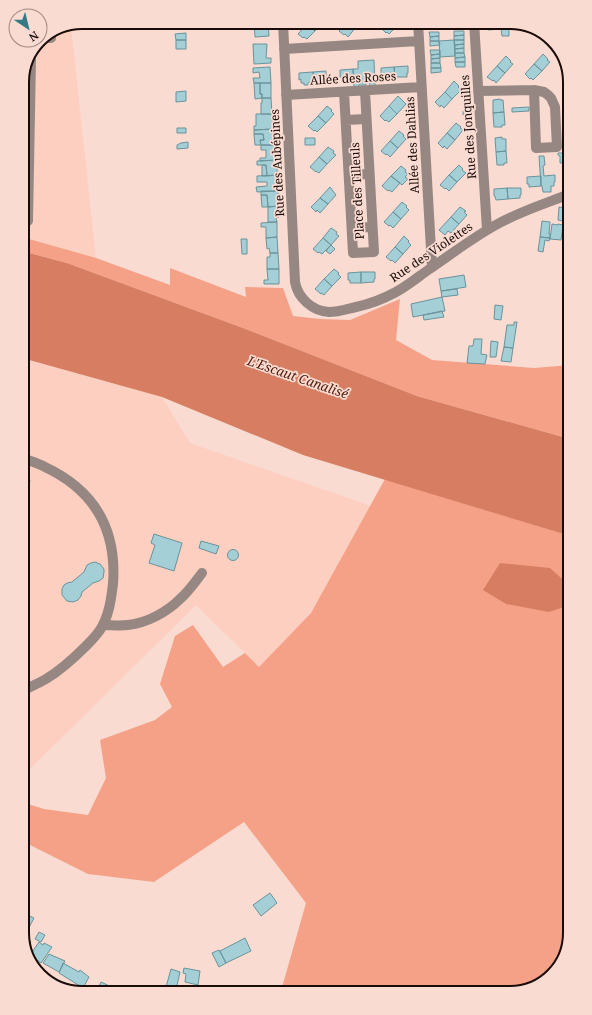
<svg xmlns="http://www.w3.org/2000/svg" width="592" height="1015" font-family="'Noto Serif',serif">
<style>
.built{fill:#fdcfc0}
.green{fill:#f5a187}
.water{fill:#d77e62}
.building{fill:#a4cfd7;stroke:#6a939b}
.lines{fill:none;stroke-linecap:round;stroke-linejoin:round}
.minor{stroke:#978782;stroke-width:10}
.labels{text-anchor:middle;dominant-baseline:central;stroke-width:3.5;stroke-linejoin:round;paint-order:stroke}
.street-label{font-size:12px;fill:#190c08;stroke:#fadbd1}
.water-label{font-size:13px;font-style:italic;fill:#521a07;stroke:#fadbd1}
.rim{fill:none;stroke:#190c08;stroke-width:2}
</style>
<rect width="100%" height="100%" fill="#fadbd1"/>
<!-- built -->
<path class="built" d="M71,27l25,231 -74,-21v-158l18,-40z
M22,358l140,39 28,46 181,63 -60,107 -52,54 -63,-62 -174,172z"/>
<!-- green -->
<path class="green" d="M22,237l74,21 74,27v-17l76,29 -1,-10 38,1 10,28 27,3 30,1 50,-21 -4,41 36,20 102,8 36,-3v74l-153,-43 -174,-68 -176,-65 -45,-12z
M385,479l185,57v397l-10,33 -24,21 -26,6h-220l-9,-2 25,-88 -62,-81 -90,60 -66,-8 -66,-33v-39l22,7 44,6 18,-37 -6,-38 55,-20 17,-13 -12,-23 15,-48 18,-11 30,42 22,-14 14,14 52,-54z"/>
<!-- water -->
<path class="water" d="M22,251l45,12 176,65 174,68 153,43v97l-267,-81 -141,-58 -140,-39z
M500,563l50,5 20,18v19l-21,7 -43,-8 -23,-14z"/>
<!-- building -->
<path class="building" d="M254,22h14l1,14 -14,1z
M308,22h14l-7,9 -8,-7z
M347,22h3l6,5 -8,10 -3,-3 -1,1 -5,-4z
M387,22h6l4,4 -8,8 -2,-2 -1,1 -5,-5z
M454,22h9v5h-9z
M486,22h14l1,7 -13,1z
M500,22h14v7h-5v7h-7z
M439,23v5h-10v-4z
M307,24l8,7 -8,8 -3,-2 -1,1 -5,-4z
M454,31h10v4l-10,1z
M429,32h10v4l-9,1z
M186,33v7h-10l-1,-6z
M464,35v5h-10v-4z
M439,36v5h-9v-4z
M176,40h10v9h-10z
M454,40l1,16 -15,1 -1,-16z
M454,40h10v4l-9,1z
M430,41h9l1,4 -10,1z
M253,44h14l-1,14h5v5l-17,1z
M464,44v4l-9,1v-4z
M464,48v5h-9v-4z
M430,50h10v4l-9,1z
M455,53h9l1,4 -10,1z
M440,54v4l-9,1v-4z
M543,54l5,5 -1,1 3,2 -8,9 -8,-7z
M506,56l5,5 -1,1 3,2 -8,9 -8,-7z
M465,57v5h-10v-4z
M440,58v5h-9v-4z
M374,60l1,26 -5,1 -1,-8h-4l1,6h-7v2l-5,1 -1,-19h5v-8z
M455,62h10v5h-9z
M431,63h9l1,5h-10z
M534,64l8,7 -9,9 -2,-2 -1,1 -5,-5z
M408,66v7h-1v4h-12l-1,-10z
M497,66l8,7 -9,10 -2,-3 -1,1 -6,-4z
M270,67l1,16h-17l-1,-5h7l-1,-6 -6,1v-5z
M394,67l1,10 -12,1v-4h-2v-6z
M431,68h10v4l-10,1z
M353,69l1,11h-5v3h-5v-3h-2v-3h-2v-7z
M326,71v7h-1v4h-12v-10z
M313,72v10l-5,1v2h-4v-2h-3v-4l-2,1v-7z
M454,81l5,5 -1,1 3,3 -9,9 -7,-7z
M254,83h6v11h2v4l-7,1z
M260,83h11v15h-9v-4h-2z
M186,91v10l-10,1v-10z
M445,92l7,7 -8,9 -3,-3 -1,2 -5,-5z
M398,96l8,8 -9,10 -8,-8z
M262,98h9l1,16h-11v-11h1z
M500,99v1h3l1,12 -11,1v-13z
M327,106l5,4 -1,1 3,3 -8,9 -8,-7z
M389,106l8,8 -8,8 -3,-2 -1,1 -5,-5z
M529,107v4l-17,1v-4z
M472,110v9l-7,1v-6l-2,1v-4z
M504,112l1,13h-3v2h-8l-1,-14z
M256,114h16l1,15 -19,1v-4h2z
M318,116l8,7 -9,9 -2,-2 -1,1 -6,-5z
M456,123l5,4 -1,1 3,2 -8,10 -8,-7z
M177,128h9v5h-9z
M273,129v5h3v11h-15l-1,-5h4l-1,-6h-9v-4z
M399,131l5,4 -1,1 3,3 -8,9 -8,-7z
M447,133l8,7 -8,9 -3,-3 -1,2 -5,-5z
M254,134h9l1,6h-4l1,5h-6z
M502,137v2h4v12l-10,1 -1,-14z
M305,138h10v7h-10z
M390,141l8,7 -8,9 -3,-3 -1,1 -5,-4z
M188,142v6l-11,1v-4l4,-2z
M261,145h15l1,15 -17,1v-3h6v-8h-5z
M328,147l6,4 -1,2 3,2 -9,9 -8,-7z
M506,151l1,12h-3v2h-7l-1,-13z
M558,153h10v5l-4,-1v6h-4v-7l-2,-1z
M539,156h5l1,9 -2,1 1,10 11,-1v7h-1v4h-3v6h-8l-1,-6h-1z
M319,157l8,7 -8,9 -3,-2v1l-6,-5z
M277,160v15l-10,1 -1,-11h-9v-4z
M262,165h4l1,11h-5z
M459,165l4,4 -1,1 4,3 -9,9 -8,-7z
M401,166l5,4 -1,2 3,2 -3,3 3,2 -6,6 -11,-9z
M277,175l1,16 -21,1 -1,-5 11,-1v-4h-10v-6z
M449,175l8,7 -8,9 -3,-3 -1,1 -5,-4z
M391,176l9,7 -8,9 -3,-2 -1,1 -6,-5z
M541,176v10l-12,1v-3h-2v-7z
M330,187l6,8 -8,9 -8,-6z
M507,188h14v7h-1v3l-12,1z
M507,188l1,11 -12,1 -1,-4h-1v-7z
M261,191h17l1,15 -11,1 -1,-12h-6z
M261,195h6l1,12h-6z
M320,198l8,6 -8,9 -3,-3 -1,2 -5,-5z
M402,202l5,4 -1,1 3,3 -8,9 -8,-7z
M279,206v11l-3,1 1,4h-9v-15z
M460,207l6,4 -2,1 3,3 -8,9 -8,-7z
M559,207l6,1 -2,13 -5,-1z
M565,208h5l-1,13h-6z
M393,212l8,7 -8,9 -3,-3 -1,1 -5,-4z
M451,217l8,7 -8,9 -3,-2 -3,4 -6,-5z
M542,221l8,1 -1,12h1v4l-10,-1z
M277,222v15l-11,1v-11h-5v-4z
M552,224l6,1v-1l5,1 -2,15 -11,-1z
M331,228l6,4 -1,2 3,2 -8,9 -8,-7z
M404,236l5,5 -1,1 3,3 -8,9 -8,-7z
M277,237l1,16h-8l-1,-5 -2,1 -1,-11z
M540,237l10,1 -1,3 -4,-1 -2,12 -5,-1z
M323,238l8,7 -9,9 -3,-2 -1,1 -5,-4z
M241,239h6v15h-5z
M331,245l4,4 -5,5 -4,-3z
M395,247l8,7 -8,9 -3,-3 -1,1 -5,-4z
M270,253h8l1,16h-12v-12h3z
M267,269h12v15h-15v-4h4z
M334,269l5,4 -1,1 3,3 -9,9 -8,-7z
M361,272v11h-11v-3h-2v-7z
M361,272h14v7h-1v3l-13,1z
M464,275l2,12 -25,4 -2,-12z
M324,279l8,7 -8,9 -3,-2v1l-6,-5z
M457,289l1,6 -16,2 -1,-6z
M442,297l3,14 -32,6 -2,-13z
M495,305l8,1 -2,14 -7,-1z
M442,311l2,6 -20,3 -1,-5z
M514,322h3l-4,26 -9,-1 3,-22h7z
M474,339h8l-1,15 6,1 -2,9 -18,-1 2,-17h4z
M491,341l7,1 -2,15h-6z
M504,347l9,1 -2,14 -10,-1z
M22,469l7,9 1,3 -2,4h-3l-2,-1v3l-1,3z
M154,534l28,9 -8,28 -25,-8 6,-18 -4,-2z
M201,541l18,5 -3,8 -17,-6z
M227.5 555a5.5 5.5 0 1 1 11 0a5.5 5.5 0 1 1-11 0Z
M95,562l5,2 4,5v3l-1,6 -4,3 -6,2 -11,9 -1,4 -3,4 -5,2 -6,-1 -5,-6v-6l2,-4 3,-2 5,-1 12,-10 3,-7 4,-2z
M270,893l7,10 -16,13 -8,-11z
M27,915l7,3 -10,19 7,5 -5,8 -4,-17v-8z
M39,932l6,3 -4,7 -6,-3z
M245,938l6,13 -25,12 -6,-12z
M39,942l4,3 1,-2 8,4 -11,16 -11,-8z
M219,950l7,13 -7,4 -7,-14z
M49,954l16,7 -6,11 -16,-9z
M63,963l16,9 1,-2 9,7 -6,11 -24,-15z
M184,968l16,3 -2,14 -13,-3 1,-8 -3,-1z
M171,969l9,3 -4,18 -10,-3z
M101,982l15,7 -2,4 -18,-1z"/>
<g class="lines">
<!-- minor -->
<path class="minor" d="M283,22l12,260c3,16 17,29 34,30 9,0 18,-3 27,-5 14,-3 27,-8 40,-15 11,-6 22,-15 32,-22 22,-15 43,-31 66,-44 24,-14 50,-22 76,-32
M418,22l14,245
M474,22l13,208
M44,38h7
M284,49l135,-8
M478,91l56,-1 10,2 4,3 3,3 4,9 2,40 -21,1 -2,-58
M344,92l9,161 21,-1 -9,-161
M286,95l135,-8
M346,120l20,-1
M349,175l20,-1
M28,221l3,-162
M352,228l20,-1
M103,625c8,0 17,1 25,0 19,-2 39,-13 52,-26 9,-8 15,-17 22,-26
M22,691c8,-4 17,-8 24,-12 15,-9 28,-21 40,-33 5,-5 10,-10 14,-16 9,-14 11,-30 13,-46 4,-55 -19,-94 -68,-117 -7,-4 -15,-6 -23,-9"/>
</g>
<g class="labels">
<!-- street labels -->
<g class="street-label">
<text transform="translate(353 78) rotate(-3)">Allée des Roses</text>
<text transform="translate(468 127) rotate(-94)">Rue des Jonquilles</text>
<text transform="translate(412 145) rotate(-93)">Allée des Dahlias</text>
<text transform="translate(277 163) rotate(-93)">Rue des Aubépines</text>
<text transform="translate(357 191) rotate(-93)">Place des Tilleuls</text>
<text transform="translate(431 252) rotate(-34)">Rue des Violettes</text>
</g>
<!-- water labels -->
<g class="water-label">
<text transform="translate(298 377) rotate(19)">L'Escaut Canalisé</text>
</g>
</g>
<!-- crop -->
<path d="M0 0H592V1015H0ZM82 29H510A53 53 0 0 1 563 82V933A53 53 0 0 1 510 986H82A53 53 0 0 1 29 933V82A53 53 0 0 1 82 29Z" fill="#fadbd1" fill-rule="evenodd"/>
<path class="rim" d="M82 29H510A53 53 0 0 1 563 82V933A53 53 0 0 1 510 986H82A53 53 0 0 1 29 933V82A53 53 0 0 1 82 29Z"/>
<!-- north arrow -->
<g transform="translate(28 28) rotate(145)"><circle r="19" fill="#fadbd1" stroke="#a08881"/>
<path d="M0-3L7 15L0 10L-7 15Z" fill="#347a86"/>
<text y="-6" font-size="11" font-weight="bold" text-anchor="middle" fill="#190c08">N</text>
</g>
</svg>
